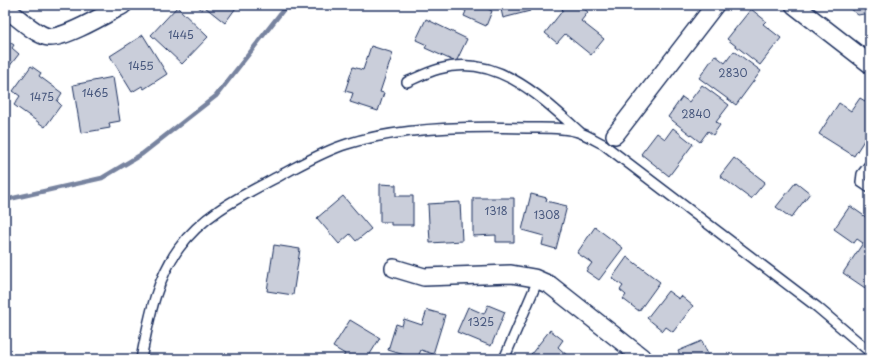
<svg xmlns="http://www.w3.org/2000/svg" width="875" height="364" font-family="'Playpen Sans',sans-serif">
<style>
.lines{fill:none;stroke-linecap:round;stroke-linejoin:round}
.stream{stroke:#77839f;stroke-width:4.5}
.building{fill:#caceda;stroke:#1b2f5e}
.service-casing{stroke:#1b2f5e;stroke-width:12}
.minor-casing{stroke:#1b2f5e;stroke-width:20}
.service{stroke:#fff;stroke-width:9}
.minor{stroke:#fff;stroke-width:17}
.labels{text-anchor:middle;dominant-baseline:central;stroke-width:3;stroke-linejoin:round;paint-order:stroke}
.number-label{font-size:11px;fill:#47577d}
</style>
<rect width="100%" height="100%" fill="#fff"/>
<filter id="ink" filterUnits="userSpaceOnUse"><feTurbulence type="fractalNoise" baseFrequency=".025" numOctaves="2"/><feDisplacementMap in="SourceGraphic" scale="8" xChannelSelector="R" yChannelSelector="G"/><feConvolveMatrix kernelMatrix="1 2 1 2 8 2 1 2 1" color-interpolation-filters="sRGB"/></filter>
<g filter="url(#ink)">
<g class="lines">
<!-- stream -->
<path class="stream" d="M5,200l97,-22 40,-24 74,-58 71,-91"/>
</g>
<!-- building -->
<path class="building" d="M196,5h42l-13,18 -20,-16 -3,3z
M453,5h36l-1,4 4,2 -6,15 -22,-10 2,-5z
M500,5h28l2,6 -27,7z
M564,5h15l9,7 -7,9 23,18 -13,16 -26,-21 -8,9 -12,-10 18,-23 -2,-2z
M850,5h20v8l-12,2 -8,-6z
M177,7l31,30 -26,27 -31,-29z
M751,9l15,12 -3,3 18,14 -21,27 -33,-26z
M426,19l41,20 -11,23 -31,-14 2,-3 -11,-5z
M143,35l24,39 -23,15 -2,-3 -10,6 -22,-36z
M5,39l9,6 -2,3 7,6 -14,18z
M371,46l22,7 -13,39 4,1 -6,18 -28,-9 3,-9 -8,-2 8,-24 10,3z
M734,51l27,20 -25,34 -37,-27 16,-23 10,8z
M31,66l10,7 -2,3 23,17 -5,8 4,4 -16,22 -31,-22 6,-9 -7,-5z
M113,77l7,44 -11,2 1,5 -29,5 -8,-48z
M702,85l27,20 -13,17 4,3 -7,10 -5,-4 -8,11 -32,-25 14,-20 7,5z
M860,98l10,6v27l-16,25 -35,-22 20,-31 12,8z
M673,128l20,16 -24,32 -28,-22 16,-21 8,6z
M734,158l31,24 -14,17 -31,-23z
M796,182l14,11 -19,25 -15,-11z
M380,184l16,1v11h17v29h-22v-3h-11z
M531,194l16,4 -1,3 21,5 -11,43 -14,-4 2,-9 -22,-6z
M343,196l28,33 -15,12 -6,-7 -11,10 -22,-26z
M473,198h41v44h-18v-7l-23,1z
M460,202l2,39 -32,2 -2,-39z
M850,206l20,14 -2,3 2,1v63l-2,3 -25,-17 20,-30 -6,-4 -3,4 -20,-14z
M595,227l28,21 -24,32 -13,-9 6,-8 -15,-10z
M274,245l26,4 -7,46 -26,-4z
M627,257l33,25 -21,29 -16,-12 3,-4 -6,-5 3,-4 -11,-8z
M668,291l11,8 2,-3 12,10 -20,26 -7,-5 -3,4 -16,-13z
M488,305l17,7 -14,34 -34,-14 11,-25 16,7z
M427,310l18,5 -12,39 -12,-4 -4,9 -29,-9 8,-26 6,2 2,-7 18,6z
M350,320l30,18 -13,21h-20l-4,-2 2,-3 -12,-7z
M550,330l13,10 -5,7 13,12 -43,-1z
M702,341l8,18h-28l-4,-8z"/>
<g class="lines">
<defs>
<path id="service" d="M407,82c11,-5 21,-10 32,-13 57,-17 103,29 142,64
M870,164l-8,10 -1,8 9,6
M141,359c8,-39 14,-78 38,-111 25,-35 65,-53 102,-73 21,-11 43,-24 66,-31 54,-17 123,-18 180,-16 16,0 36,-1 51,4 9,3 17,8 25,12l214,163 53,45
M504,359l34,-79"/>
<path id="minor" d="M794,5l76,59
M5,8c10,7 32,28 44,29 15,2 59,-24 74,-32
M615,135l100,-130
M394,268l30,9 87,-3 23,4 16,7 94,74"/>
</defs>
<!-- service casing -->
<use href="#service" class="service-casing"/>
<!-- minor casing -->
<use href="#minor" class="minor-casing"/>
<!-- service -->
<use href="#service" class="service"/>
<!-- minor -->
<use href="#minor" class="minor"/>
</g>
</g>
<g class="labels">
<!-- number labels -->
<g class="number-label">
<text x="181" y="34">1445</text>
<text x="141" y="65">1455</text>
<text x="733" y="72">2830</text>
<text x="95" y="92">1465</text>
<text x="42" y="96">1475</text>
<text x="696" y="113">2840</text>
<text x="496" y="210">1318</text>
<text x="547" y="214">1308</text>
<text x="481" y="321">1325</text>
</g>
</g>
<!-- margin -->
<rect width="875" height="364" fill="none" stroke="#fff" stroke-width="20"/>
<rect x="10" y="10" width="855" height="344" fill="none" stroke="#1b2f5e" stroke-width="1.5" filter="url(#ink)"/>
</svg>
